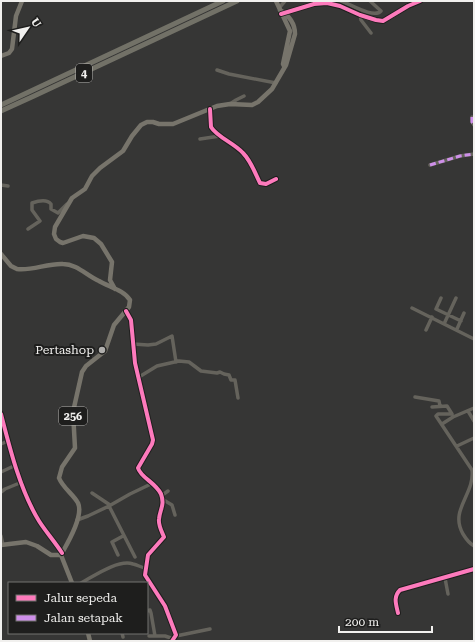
<svg xmlns="http://www.w3.org/2000/svg" width="475" height="642" font-family="'Roboto Serif',serif">
<style>
.lines{fill:none;stroke-linecap:round;stroke-linejoin:round}
.minor{stroke:#65635c;stroke-width:3.5}
.major{stroke:#77746b;stroke-width:4.5}
.highway{stroke:#727167;stroke-width:5}
.quiet{stroke:#ce8fe9;stroke-width:3;stroke-dasharray:6 3;stroke-linecap:butt}
.cycleway-casing{stroke:#1e1e1d;stroke-width:6}
.cycleway{stroke:#fd7abc;stroke-width:4}
.poi-dot{fill:#b0afad;stroke:#1e1e1d;stroke-width:1.5}
.labels{text-anchor:middle;dominant-baseline:central;stroke-width:4;stroke-linejoin:round;paint-order:stroke}
.shield{fill:#1e1e1d;stroke:#b2b1af;stroke-width:1}
.shield-label{font-size:11px;font-weight:bold;fill:#f1f0ee}
.poi-label{font-size:12px;fill:#f1f0ee;stroke:#1e1e1d;text-anchor:end}
</style>
<rect width="100%" height="100%" fill="#363635"/>
<g class="lines">
<!-- minor -->
<path class="minor" d="M341,1c9,3 33,18 40,10l-11,-10
M279,8l6,-7
M283,13c11,-4 35,-12 46,-10 18,2 34,19 53,18 9,-1 19,-11 27,-15 3,-3 7,-4 11,-5
M360,15l1,5 10,13
M217,70l12,4 47,9
M230,104l6,-4 8,-4
M210,109l1,18c6,10 23,16 32,26 8,8 12,20 17,30l6,1 10,-5
M472,117v5l2,3
M200,139l20,-3
M430,165l30,-9 14,-2
M1,185l7,1
M28,229l12,-8 -8,-11v-7c6,-2 15,-4 19,1v5l7,4 9,-9
M441,298l-5,11 25,12
M412,308l62,31
M126,311l5,9 4,43 18,77 -1,4 -14,24c3,10 17,14 23,26 4,11 -1,15 -2,25 -1,6 3,13 5,18l-16,18 -3,20 20,31 11,29 -4,6
M444,324l12,-26
M457,329l7,-16
M426,330l6,-13
M133,344l15,1 8,-1 16,-8 4,26
M139,377l18,-11 22,-5 10,1 12,9 16,2 3,-1 4,2 5,1 2,5h4l3,18
M415,397l24,4 1,5
M432,407l15,-1 5,8
M468,411l6,10
M1,414c9,35 19,76 38,107 7,11 16,21 23,32
M451,414h-13l-2,2 36,54
M442,424l11,-7 21,-9
M1,444l7,-3
M457,446l17,-8
M474,471l-2,-1c3,24 -23,40 -9,64 3,5 6,9 11,12
M1,472l15,-7
M1,492l4,-3 17,-7
M92,493l18,12
M161,496l7,-5
M162,499l10,6 3,10
M109,506l21,-12 23,-11
M77,520l11,-4 21,-10 26,51
M1,536l2,9
M118,555l-6,-13 11,-6
M445,578l3,16
M81,583c13,-7 37,-24 52,-19 5,1 7,3 12,4
M147,611l3,-1 1,3 4,23
M398,613c-2,-9 -5,-16 2,-23l74,-21
M122,633l1,4
M149,636h16l9,3
M176,636l34,-7"/>
<!-- major -->
<path class="major" d="M276,1l14,30 -7,33 1,2
M1,56l8,-3 3,-4 4,-33 6,-15
M1,254l10,12 6,3c15,2 31,-6 46,-5 14,0 23,11 36,17 10,6 25,9 31,19l-1,7 -15,18 -9,26 -19,15 -4,6 -9,40 2,36 -13,19 -3,11c4,10 14,16 19,25 6,13 -11,41 -17,52
M115,289l-5,-9 2,-18 -11,-18 -7,-6 -11,-2 -20,7 -3,-1 -4,-3 -2,-5 1,-7 17,-29 13,-9 7,-13 8,-8 23,-17 9,-15 9,-11 6,-3h6l6,2h14l44,-18 13,-2 22,1 6,-3 14,-13 14,-24 9,-31c0,-11 -7,-19 -15,-24
M1,545l25,-3 11,4 14,9h10
M61,555l11,28
M88,633l2,8"/>
<!-- highway -->
<path class="highway" d="M1,105l222,-104
M1,111l33,-15 203,-95"/>
<!-- quiet -->
<path class="quiet" d="M472,117v5l2,3
M430,165l30,-9 14,-2"/>
<defs>
<path id="cycleway" d="M281,14l33,-10 13,-1 13,3 20,9 16,5 7,1 25,-15 12,-5
M210,109l1,18c6,10 23,16 32,26 8,8 12,20 17,30l6,1 10,-5
M126,311l5,9 4,43 18,77 -1,4 -14,24c3,10 17,14 23,26 4,11 -1,15 -2,25 -1,6 3,13 5,18l-16,18 -3,20 20,31 11,29 -4,6
M1,414c9,35 19,76 38,107 7,11 16,21 23,32
M398,613c-2,-9 -5,-16 2,-23l74,-21"/>
</defs>
<!-- cycleway casing -->
<use href="#cycleway" class="cycleway-casing"/>
<!-- cycleway -->
<use href="#cycleway" class="cycleway"/>
</g>
<!-- markers -->
<circle class="poi-dot" cx="102" cy="350" r="4"/>
<g class="labels">
<!-- shield labels -->
<g class="shield">
<rect x="76" y="64" width="16" height="18" rx="3"/>
<rect x="59" y="407" width="28" height="18" rx="3"/>
</g>
<g class="shield-label">
<text x="84" y="73">4</text>
<text x="73" y="416">256</text>
</g>
<!-- poi labels -->
<g class="poi-label">
<text x="94" y="350">Pertashop</text>
</g>
</g>
<!-- border -->
<rect width="475" height="642" fill="none" stroke="#f1f0ee" stroke-width="4"/>
<!-- legend -->
<rect x="8" y="582" width="140" height="52" fill="#1e1e1d" stroke="#727271"/>
<rect x="16" y="595" width="20" height="6" fill="#fd7abc" stroke="#727271"/>
<text x="44" y="602" font-size="12" fill="#f1f0ee">Jalur sepeda</text>
<rect x="16" y="615" width="20" height="6" fill="#ce8fe9" stroke="#727271"/>
<text x="44" y="622" font-size="12" fill="#f1f0ee">Jalan setapak</text>
<!-- north arrow -->
<g transform="translate(28 28) rotate(56)" stroke="#1e1e1d" stroke-width="3" paint-order="stroke">
<path d="M0-3L7 15L0 10L-7 15Z" fill="#f1f0ee"/>
<text y="-6" font-size="11" font-weight="bold" text-anchor="middle" fill="#f1f0ee">U</text>
</g>
<!-- scale -->
<path d="M339 626v6h93v-6" fill="none" stroke="#f1f0ee" stroke-width="2"/>
<text x="345" y="626" font-size="12" fill="#f1f0ee" stroke="#1e1e1d" stroke-width="3" paint-order="stroke">200 m</text>
</svg>
